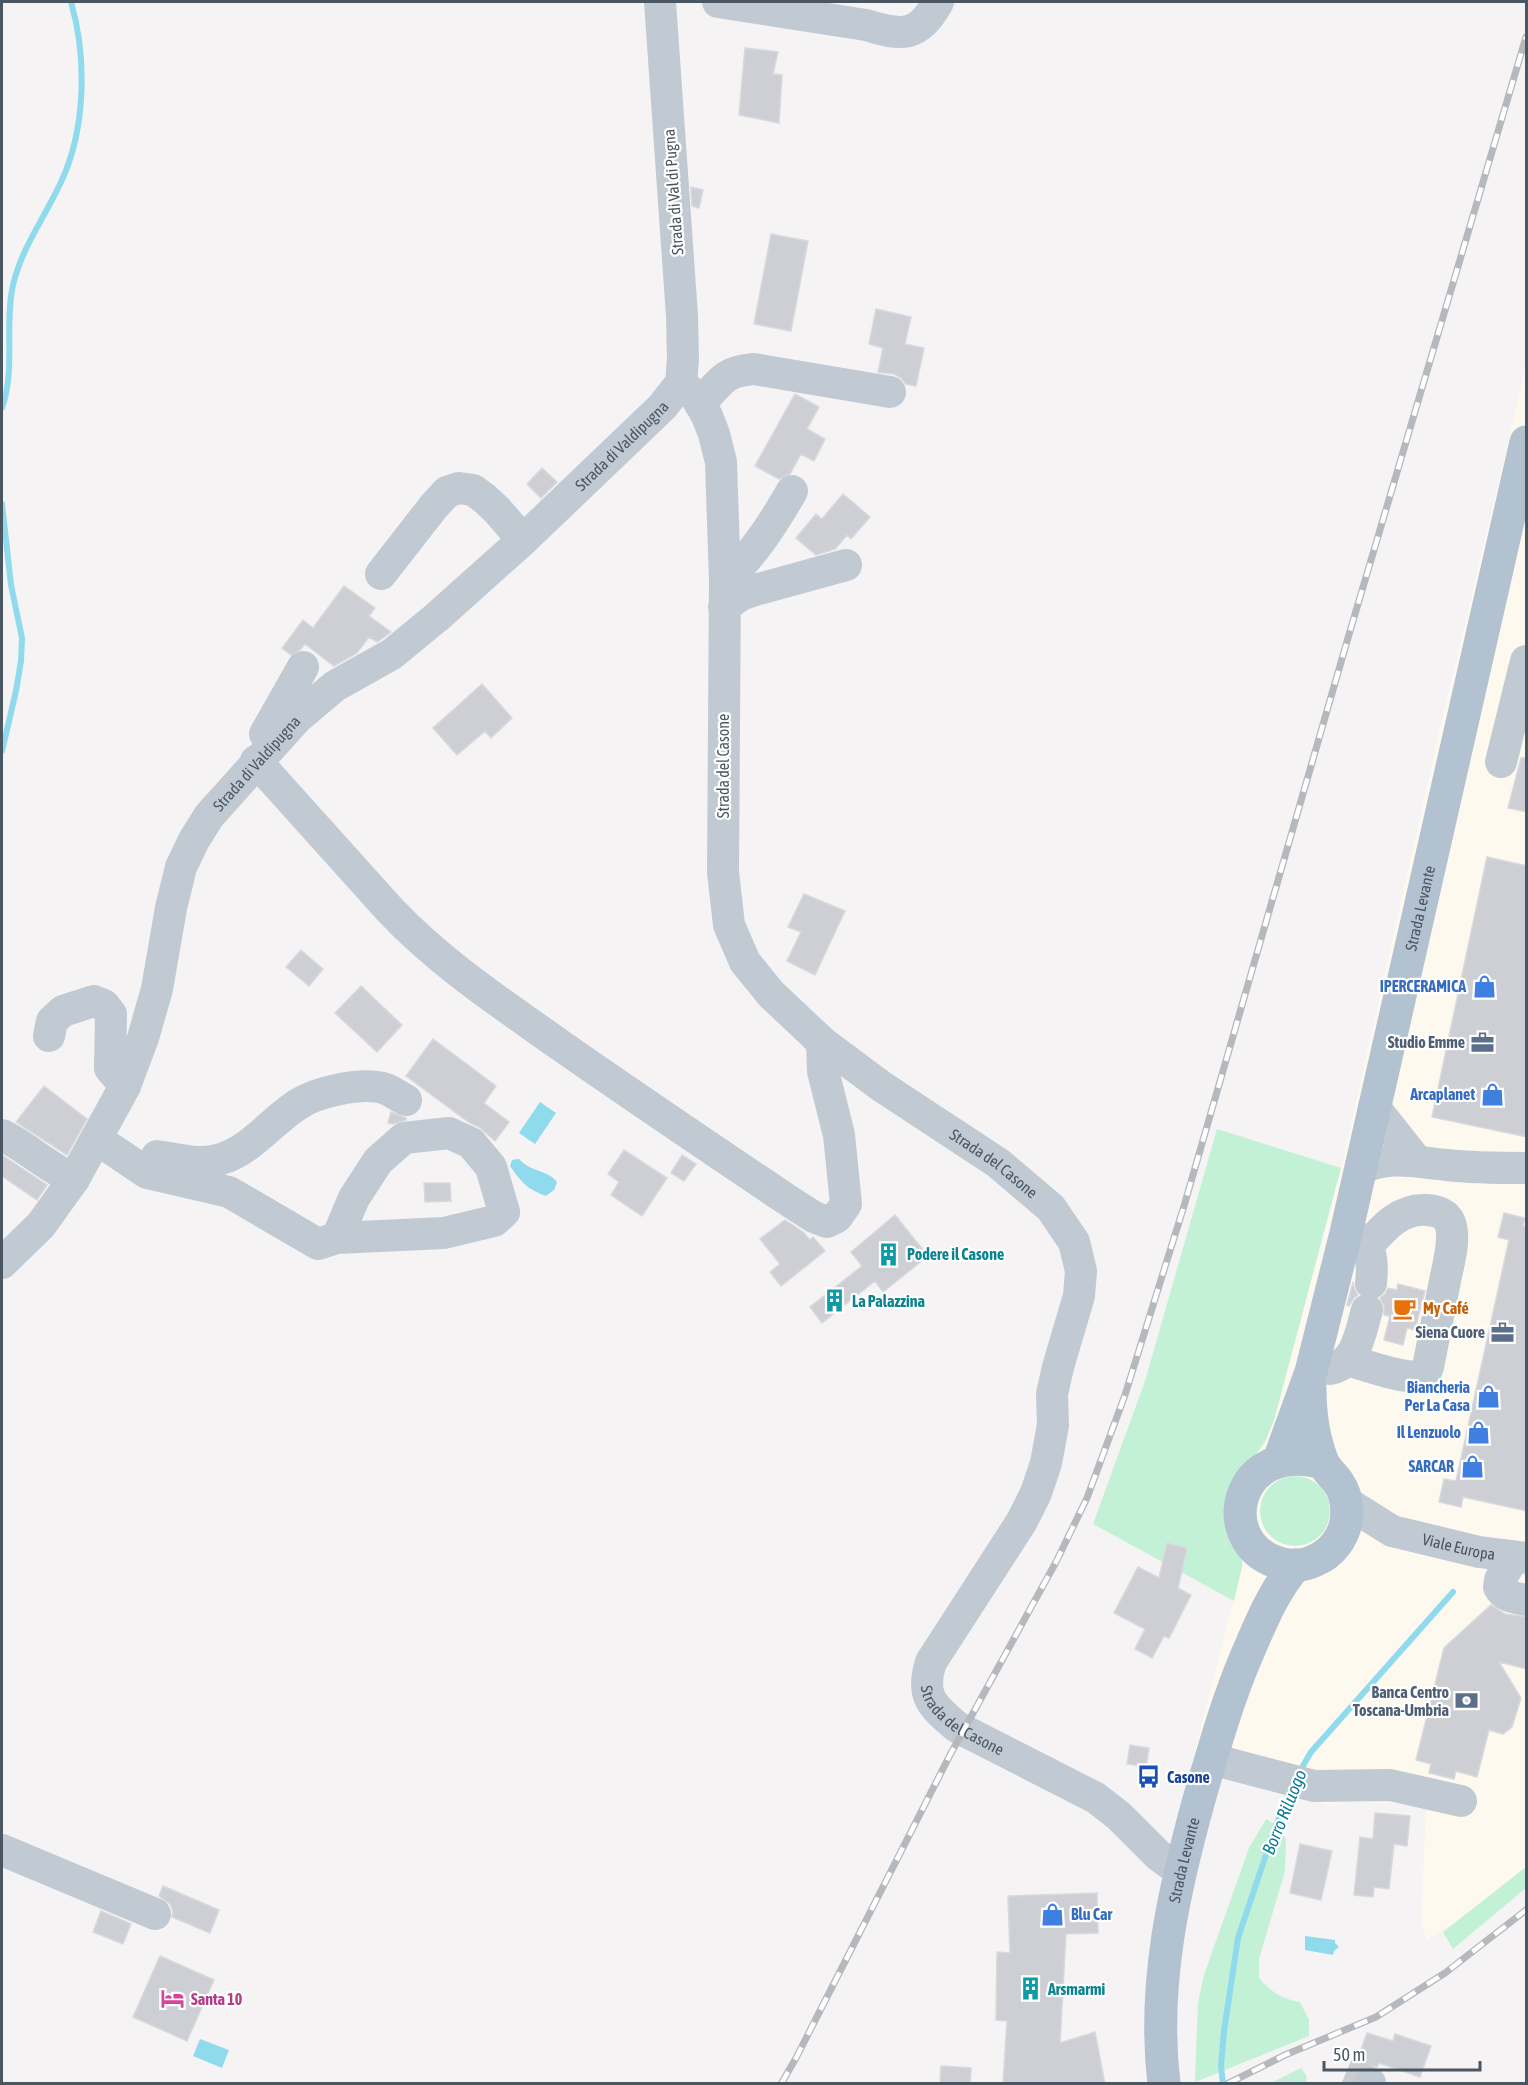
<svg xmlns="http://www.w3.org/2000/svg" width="1528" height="2085" font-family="'Asap Condensed',sans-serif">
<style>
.commercial{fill:#fdf9ef}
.green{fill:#c3f1d5}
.water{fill:#90daee}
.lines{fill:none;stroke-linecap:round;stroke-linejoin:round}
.stream{stroke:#90daee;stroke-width:6}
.building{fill:#cdcfd5;stroke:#d7d9de;stroke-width:1.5}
.minor-tunnel{stroke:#caccce;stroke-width:32;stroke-dasharray:32 16;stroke-linecap:butt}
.minor{stroke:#c1cad2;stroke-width:32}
.major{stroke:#b3c2d1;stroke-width:33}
.rail-casing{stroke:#b5b8bd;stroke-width:7}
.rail{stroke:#fff;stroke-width:4.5;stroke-dasharray:14;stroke-linecap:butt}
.labels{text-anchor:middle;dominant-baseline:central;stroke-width:4.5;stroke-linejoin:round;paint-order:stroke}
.street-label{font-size:16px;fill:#4a5661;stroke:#fff}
.shop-label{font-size:16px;font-weight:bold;fill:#366cbe;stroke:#fff;text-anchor:end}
.service-label{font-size:16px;font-weight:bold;fill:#4e5e75;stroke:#fff;text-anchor:end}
.culture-label{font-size:16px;font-weight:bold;fill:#0d838f;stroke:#fff;text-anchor:start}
.food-label{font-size:16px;font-weight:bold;fill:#c56008;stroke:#fff;text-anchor:start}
.transit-label{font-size:16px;font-weight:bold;fill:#164399;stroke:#fff;text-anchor:start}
.hotel-label{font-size:16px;font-weight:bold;fill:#b23c85;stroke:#fff;text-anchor:start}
.water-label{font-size:18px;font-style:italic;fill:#0c7c9b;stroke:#fff}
</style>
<rect width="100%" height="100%" fill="#f5f3f3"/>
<!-- commercial -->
<path class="commercial" d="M1526,366v1501l-54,44 -45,29 -6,-15 5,-120 -83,-4 -9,5 -54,-12 -89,-28 51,-199 1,-10 -10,-71 32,-44 14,-38 62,-236 98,-435z"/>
<!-- green -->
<path class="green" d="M1217,1129l124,39 -67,252 -9,22 -17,23 -6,102 -8,34 -141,-77 52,-143z
M1260 1511a35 35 0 1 1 70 0a35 35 0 1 1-70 0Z
M1266,1819l10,6 10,14 -1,32 -26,88v19c12,14 23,21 41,24l9,18v16l-114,46 3,-79 6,-28 45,-127z
M1526,1867v21l-73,61 -10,-17z
M1301,2068l5,7 1,8h-36z"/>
<!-- water -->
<path class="water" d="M540,1102l16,11 -21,31 -16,-11z
M519,1159c13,14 28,10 38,23l-3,8 -8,6c-19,-7 -24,-13 -36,-30l2,-6z
M1305,1936l30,4v3l4,4 -5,4 -1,4 -28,-5z
M200,2039l29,11 -7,18 -29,-12z"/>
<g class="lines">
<!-- stream -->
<path class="stream" d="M2,408c14,-40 2,-82 11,-123 9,-38 32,-68 48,-103 25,-53 26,-125 10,-180
M2,504l9,81 11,53 -1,23 -5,30 -14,60
M1300,1771l11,-19 142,-160
M1223,2084l-2,-18 3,-35 14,-93 38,-113 16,-36"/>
</g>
<!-- building -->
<path class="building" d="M745,48l33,4 -5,22 9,1 -3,48 -40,-8z
M691,187l12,3 -4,18 -7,-2z
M771,234l37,7 -17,90 -37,-7z
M876,309l35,8 -6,27 19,4 -8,38 -10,-2 -5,-6 -7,-4 -16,-2 5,-24 -14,-4z
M795,394l24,13 -12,22 18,10 -11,22 -13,-7 -11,20 -11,5 -24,-13z
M542,468l15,14 -16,16 -14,-14z
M843,494l27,23 -19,22 -4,-4 -12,14 -19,6 -20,-17 20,-24 6,5z
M344,586l31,22 -6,8 22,16 -14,10 -8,-5 -12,16 -23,13 -29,-22 -5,6 -9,5 -9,-7 21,-28 10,8z
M482,684l30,34 -21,20 -6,-7 -28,24 -24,-27z
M1521,758h6v54l-19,-4z
M1487,857l40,9v271l-95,-20z
M804,894l41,17 -30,64 -28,-14 14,-29 -13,-5z
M301,950l22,19 -14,17 -23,-19z
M361,986l41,39 -25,27 -42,-39z
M433,1039l63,47 -12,17 25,19 -14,19 -16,-14 -9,-4 -64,-47z
M44,1086l43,33 -20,36 -51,-33z
M391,1112l15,6v2l-13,4 -5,-1z
M624,1150l43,28 -25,38 -31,-21 8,-13 -11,-8z
M2,1155l45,30 -10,15 -35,-24z
M682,1155l14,9 -12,17 -13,-8z
M424,1183h26l1,18 -26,1z
M1504,1213l21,5 -2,8 4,1v284l-64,-14 -2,10 -22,-5 5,-23 12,2 53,-241 -11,-3z
M895,1215l33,41 -45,36 -8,-11 -53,42 -12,-16 52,-41 -11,-14z
M785,1220l18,12 7,8 3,-3 12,14 -44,35 -11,-14 10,-8 -20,-25z
M1353,1282l2,8 3,5 -4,3 -5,8 -2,-1z
M1398,1284l27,7 -10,39 -8,-2 -4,17 -19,-5 6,-24 -6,-1v-9l-4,-8 5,-4 3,-6 9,2z
M1167,1543l20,5 -9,40 13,7 -22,43 -5,-2 -12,22 -17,-9 10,-20 -31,-16 24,-46 21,11z
M1491,1605l14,9 22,3v52l-28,-7 22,36 -9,29 -9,7 -14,-4 -12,47 -21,-6 -2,8 -25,-6 2,-9 -15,-4 28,-112z
M1130,1745l19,3 -3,19 -19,-3z
M1375,1813l35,3 -3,30 -13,-2 -5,45 -15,-2 -1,10 -19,-2 6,-58 13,2z
M1300,1844l32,7 -11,49 -31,-7z
M163,1886l56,24 -9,23 -38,-16 1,-6 -3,-7 -11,-8z
M1097,1893l1,40 -32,1 -6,109 35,-11 10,52 -102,-1 4,-62 -11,-1 1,-68 13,1 -2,-57z
M101,1911l30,13 -8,20 -30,-12z
M160,1956l54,24 -27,61 -54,-24z
M1367,2033l26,8 2,-7 36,12 -11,31 -41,-14 -2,4 -8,-2 -8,3 -7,7 -2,9h-10l9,-21 4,3z
M941,2066l30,2 -1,16h-30z"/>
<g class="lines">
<!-- minor-tunnel -->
<path class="minor-tunnel" d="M1346,2073l24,10"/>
<!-- minor -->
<g class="minor">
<path d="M718,2l148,23c36,11 52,13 72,-23"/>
<path id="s1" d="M681,383l16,15 10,18 7,18 7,28 4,119 -2,291 6,53 16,37 26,32 51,48 59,44 117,77 53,45 23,34 7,29 -2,25 -21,71 -6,27 1,31 -7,38 -10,30 -14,28 -91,141c-11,34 1,44 26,65l139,71 23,18 39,39 22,16"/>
<path d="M700,404c20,-22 24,-33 54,-35l136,23"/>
<path d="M381,574l53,-68 13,-14 12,-4 14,2 11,8 13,12 26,30"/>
<path d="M725,581c28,-26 48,-57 67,-90"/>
<path d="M724,607l17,-12 14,-5 91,-25"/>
<path d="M265,734l38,-67"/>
<path d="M256,761l134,149c50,53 111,93 170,135 76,53 153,105 229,156l25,16 13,5 10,-5 9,-13 -7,-69 -16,-64 -1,-29"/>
<path d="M1501,762l25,-101"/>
<path d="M49,1036l3,-15 11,-10 31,-10 10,4 7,9 -1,54 15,18"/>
<path d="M1374,1107l42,53"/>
<path d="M2,1135c25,12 46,33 72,44"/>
<path d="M110,1148l37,25 82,19 89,52 19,-6 17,-40 24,-37 26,-23 45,-5 22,10 20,24 13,45 -10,9 -50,12 -107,5"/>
<path d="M157,1156c21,3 43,10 64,3 30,-9 50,-37 76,-54 19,-13 66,-24 89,-16 7,3 14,8 20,11"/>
<path d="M1361,1168c32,-13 53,-6 86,-3 26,3 53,3 79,3"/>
<path d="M1354,1235c19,10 19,29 17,48"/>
<path id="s2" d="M2,1263l39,-38 33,-46 51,-93 18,-48 14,-49 14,-81 10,-41 13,-27 15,-24 88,-98 38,-32 57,-32 45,-37 86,-77 139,-133 19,-24 2,-24 -1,-43 -22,-314"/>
<path d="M1348,1360c14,4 63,22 75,15 2,-2 4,-5 5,-8 6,-29 11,-57 17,-86 3,-16 10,-38 6,-55 -3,-12 -13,-15 -24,-16 -27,-2 -44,18 -60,37"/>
<path d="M1330,1369c27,-6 30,-35 37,-59"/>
<path id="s3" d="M1346,1502l46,29 87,21 47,6"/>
<path d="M1513,1558l-13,22 -1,7c5,10 17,11 27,13"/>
<path d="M1211,1759l103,27 76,-1 71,16"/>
<path d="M2,1850l153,64"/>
<path d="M1370,2083v1"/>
</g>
<!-- major -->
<g class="major">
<path d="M1310,1388c0,25 3,49 12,72 3,9 11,15 16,22 8,11 10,26 8,40 -3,16 -14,31 -30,38 -12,6 -26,7 -40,2 -63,-22 -40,-123 46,-99"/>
<path id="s4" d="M1279,1460l32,-88 35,-139 180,-791"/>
<path id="s5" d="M1164,2084c-12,-99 10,-195 36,-288 14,-48 27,-94 46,-139 14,-32 27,-66 50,-92"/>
</g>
<defs>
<path id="rail" d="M781,2084l15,-26 154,-303 106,-193 31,-64 38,-103 59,-189 166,-575 176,-594
M1227,2084l58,-29 91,-38 69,-44 81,-63"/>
</defs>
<!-- rail casing -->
<use href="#rail" class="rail-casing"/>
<!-- rail -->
<use href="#rail" class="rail"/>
</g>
<!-- icons -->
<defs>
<symbol id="shop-bare" viewBox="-9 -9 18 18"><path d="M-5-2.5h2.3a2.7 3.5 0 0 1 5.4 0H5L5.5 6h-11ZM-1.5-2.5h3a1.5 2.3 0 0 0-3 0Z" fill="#3f7fe0" stroke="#fff" stroke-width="2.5" paint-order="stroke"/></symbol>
<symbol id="office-bare" viewBox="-9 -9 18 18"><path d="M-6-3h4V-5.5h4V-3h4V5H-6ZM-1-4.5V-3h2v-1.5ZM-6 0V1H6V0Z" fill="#5c6f8a" stroke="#fff" stroke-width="2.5" paint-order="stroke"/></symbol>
<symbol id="building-bare" viewBox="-9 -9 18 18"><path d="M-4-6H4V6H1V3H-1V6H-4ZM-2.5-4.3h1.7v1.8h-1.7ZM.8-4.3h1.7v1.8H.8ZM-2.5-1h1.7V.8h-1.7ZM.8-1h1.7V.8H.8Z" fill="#0f9aa8" stroke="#fff" stroke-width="2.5" paint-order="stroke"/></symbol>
<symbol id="cafe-bare" viewBox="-9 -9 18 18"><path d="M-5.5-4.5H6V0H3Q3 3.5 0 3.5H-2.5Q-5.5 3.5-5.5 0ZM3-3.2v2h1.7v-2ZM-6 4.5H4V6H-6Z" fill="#e8710a" stroke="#fff" stroke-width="2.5" paint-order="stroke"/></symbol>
<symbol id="bank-bare" viewBox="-9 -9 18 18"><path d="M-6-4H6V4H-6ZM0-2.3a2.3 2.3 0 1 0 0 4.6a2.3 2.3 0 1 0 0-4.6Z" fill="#5c6f8a" stroke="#fff" stroke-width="2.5" paint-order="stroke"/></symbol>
<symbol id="bus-bare" viewBox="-9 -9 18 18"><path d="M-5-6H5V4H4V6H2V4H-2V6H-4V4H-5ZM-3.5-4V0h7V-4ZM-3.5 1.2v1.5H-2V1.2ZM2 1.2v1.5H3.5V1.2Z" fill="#1a4fb4" stroke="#fff" stroke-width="2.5" paint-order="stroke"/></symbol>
<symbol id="hotel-bare" viewBox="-9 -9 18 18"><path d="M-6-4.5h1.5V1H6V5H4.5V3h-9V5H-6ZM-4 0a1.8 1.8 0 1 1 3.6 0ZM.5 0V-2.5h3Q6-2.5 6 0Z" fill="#d1479c" stroke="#fff" stroke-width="2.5" paint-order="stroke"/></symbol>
</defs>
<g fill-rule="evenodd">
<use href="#shop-bare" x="1468" y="970" width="33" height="33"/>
<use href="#office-bare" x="1466" y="1026" width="33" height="33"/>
<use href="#shop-bare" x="1476" y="1078" width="33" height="33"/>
<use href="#building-bare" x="872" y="1238" width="33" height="33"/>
<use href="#building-bare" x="818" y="1284" width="33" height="33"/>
<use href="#cafe-bare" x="1388" y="1292" width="33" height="33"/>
<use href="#office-bare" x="1486" y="1316" width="33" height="33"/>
<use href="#shop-bare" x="1472" y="1380" width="33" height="33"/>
<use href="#shop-bare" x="1462" y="1416" width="33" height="33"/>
<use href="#shop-bare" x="1456" y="1450" width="33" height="33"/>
<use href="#bank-bare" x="1450" y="1684" width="33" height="33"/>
<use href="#bus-bare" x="1132" y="1760" width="33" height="33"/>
<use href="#shop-bare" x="1036" y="1898" width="33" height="33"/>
<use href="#building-bare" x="1014" y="1972" width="33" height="33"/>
<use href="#hotel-bare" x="156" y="1982" width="33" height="33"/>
</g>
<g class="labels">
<!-- street labels -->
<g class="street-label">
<text transform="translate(673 192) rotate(-94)">Strada di Val di Pugna</text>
<text stroke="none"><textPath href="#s2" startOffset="1059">Strada di Valdipugna</textPath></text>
<text stroke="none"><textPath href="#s2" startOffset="573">Strada di Valdipugna</textPath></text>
<text transform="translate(723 766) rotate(-90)">Strada del Casone</text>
<text stroke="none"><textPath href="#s4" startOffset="570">Strada Levante</textPath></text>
<text stroke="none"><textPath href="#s1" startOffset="916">Strada del Casone</textPath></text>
<text stroke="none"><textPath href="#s3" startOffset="123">Viale Europa</textPath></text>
<text stroke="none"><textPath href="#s1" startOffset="1563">Strada del Casone</textPath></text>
<text stroke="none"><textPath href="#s5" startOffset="226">Strada Levante</textPath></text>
</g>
<!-- shop labels -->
<g class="shop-label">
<text x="1466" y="986">IPERCERAMICA</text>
<text x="1475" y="1094">Arcaplanet</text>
<text x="1470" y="1387">Biancheria<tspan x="1470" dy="18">Per La Casa</tspan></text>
<text x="1461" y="1432">Il Lenzuolo</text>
<text x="1454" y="1466">SARCAR</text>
<text x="1071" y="1914" text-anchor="start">Blu Car</text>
</g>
<!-- service labels -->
<g class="service-label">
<text x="1465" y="1042">Studio Emme</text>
<text x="1485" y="1332">Siena Cuore</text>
<text x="1449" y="1692">Banca Centro<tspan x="1449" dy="18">Toscana-Umbria</tspan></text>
</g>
<!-- culture labels -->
<g class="culture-label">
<text x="907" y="1254">Podere il Casone</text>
<text x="852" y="1301">La Palazzina</text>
<text x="1048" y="1989">Arsmarmi</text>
</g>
<!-- food labels -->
<g class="food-label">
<text x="1423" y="1308">My Café</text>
</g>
<!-- transit labels -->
<g class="transit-label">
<text x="1167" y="1777">Casone</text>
</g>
<!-- hotel labels -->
<g class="hotel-label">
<text x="191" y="1999">Santa 10</text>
</g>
<!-- water labels -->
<g class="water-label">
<text transform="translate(1284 1812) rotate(-68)">Borro Riluogo</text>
</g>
</g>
<!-- border -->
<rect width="1528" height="2085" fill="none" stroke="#4a5661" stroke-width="6"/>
<!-- scale -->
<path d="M1324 2061v9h156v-9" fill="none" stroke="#4a5661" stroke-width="3"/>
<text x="1333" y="2061" font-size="18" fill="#4a5661" stroke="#ffffff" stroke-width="4.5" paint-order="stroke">50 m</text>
</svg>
